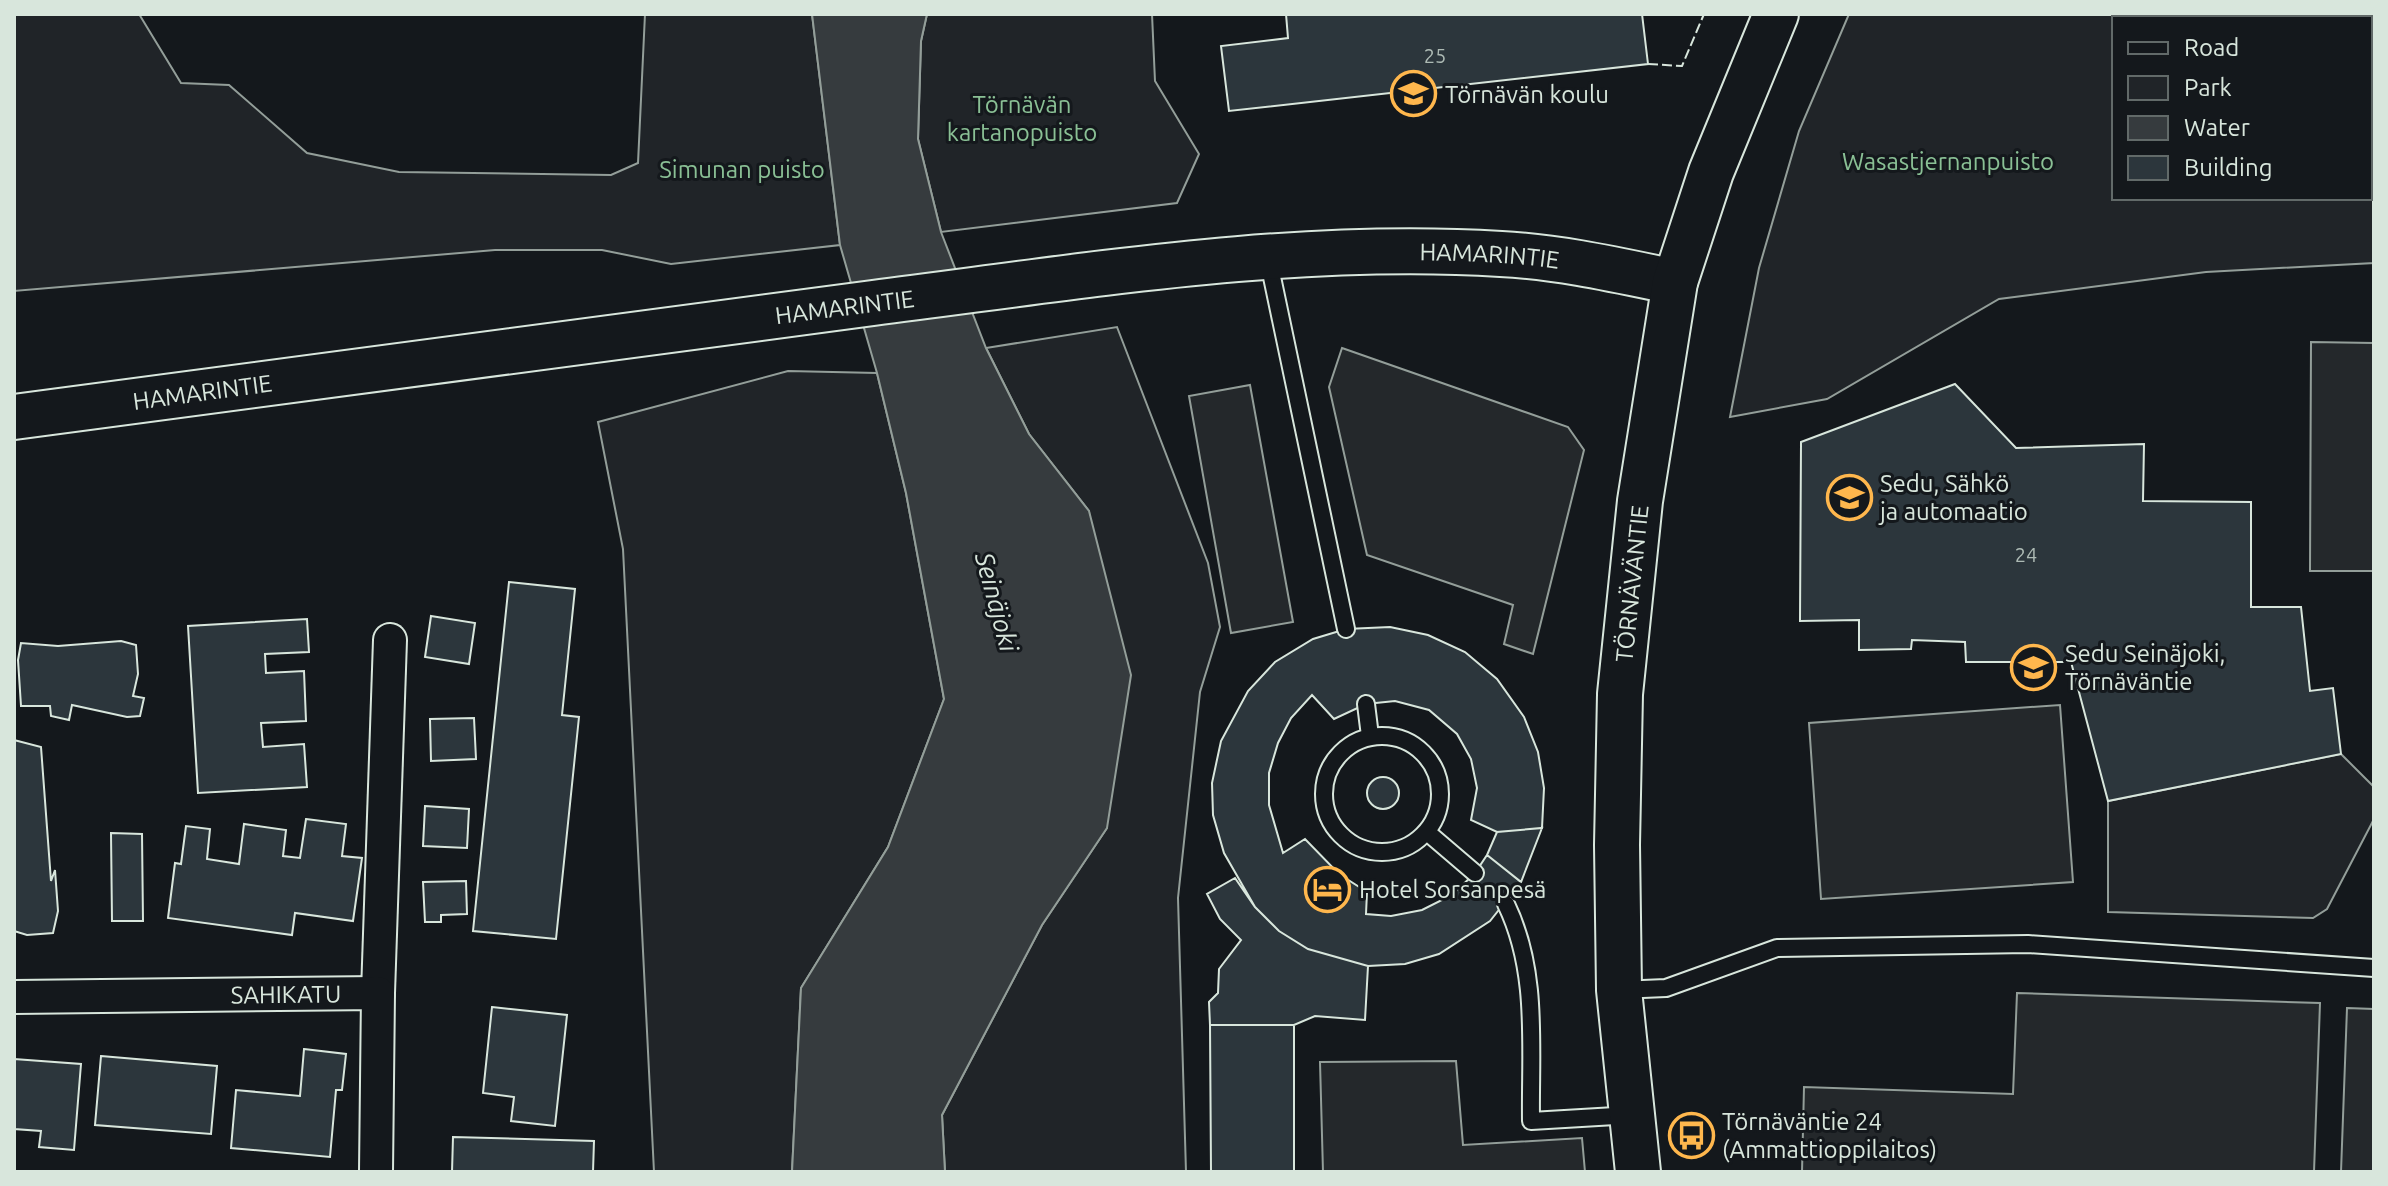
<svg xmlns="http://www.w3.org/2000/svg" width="2388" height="1186" font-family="Ubuntu,sans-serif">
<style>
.green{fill:#202428;stroke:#939e99;stroke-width:2;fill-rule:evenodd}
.parking{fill:#24282b;stroke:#939e99;stroke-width:2}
.water{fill:#363b3e;stroke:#939e99;stroke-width:2}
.building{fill:#2c363c;stroke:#d8e6dc;stroke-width:2}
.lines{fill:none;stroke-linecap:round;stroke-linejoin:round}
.lane-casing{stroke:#d8e6dc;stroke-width:20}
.street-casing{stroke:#d8e6dc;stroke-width:36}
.secondary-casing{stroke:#d8e6dc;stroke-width:48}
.primary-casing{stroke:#d8e6dc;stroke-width:48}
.lane{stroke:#14181c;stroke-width:16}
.street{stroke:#14181c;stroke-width:32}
.secondary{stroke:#14181c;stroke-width:44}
.primary{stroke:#14181c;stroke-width:44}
.fence{stroke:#d8e6dc;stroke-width:2;stroke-dasharray:10 4;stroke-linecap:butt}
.labels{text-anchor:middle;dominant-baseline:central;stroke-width:6;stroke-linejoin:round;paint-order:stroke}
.number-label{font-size:20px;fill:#adbab4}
.poi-label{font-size:24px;fill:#d8e6dc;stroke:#14181c;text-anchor:start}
.park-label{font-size:24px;fill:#8ac095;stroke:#14181c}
.street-label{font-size:24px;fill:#d8e6dc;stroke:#14181c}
.water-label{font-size:26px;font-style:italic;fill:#d8e6dc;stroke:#14181c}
</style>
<rect width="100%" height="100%" fill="#14181c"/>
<!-- green -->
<path class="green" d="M14,14h125l42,69 48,2 78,68 92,19 212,3 27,-12 7,-149h167l28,231 -169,19 -69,-14h-107l-481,41z
M927,14h225l3,67 44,73 -22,49 -236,29 -23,-93 3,-98z
M1849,14h525v249l-168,9 -207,27 -172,100 -97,18 29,-149 40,-137zM2370,18v180h-256v-180z
M1117,327l91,236 12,64 -20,65 -22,206 8,274h-241l-3,-57 100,-190 65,-97 -18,-317 -60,-77 -43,-86z
M788,371l89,2 29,120 38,206 -56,148 -87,141 -9,184h-138l-31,-623 -25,-127z
M2341,754l33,33v32l-47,90 -14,9 -205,-6v-111z"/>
<!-- parking -->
<path class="parking" d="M2311,342l63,1v228h-64z
M1342,348l226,79 16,23 -51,204 -29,-10 9,-39 -146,-50 -38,-168z
M1250,385l43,237 -62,11 -42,-237z
M2060,705l13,177 -252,17 -12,-176z
M2017,993l303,10 -6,169h-512l2,-85 209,7z
M2347,1008l27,1v163h-33z
M1456,1061l7,84 119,-7 3,34h-262l-3,-110z"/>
<!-- water -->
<path class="water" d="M812,14h115l-6,27 -3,98 23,93 45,116 43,86 60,77 42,164 -24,153 -65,97 -100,190 3,57h-153l9,-184 87,-141 56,-148 -38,-206 -29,-120 -37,-128z"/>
<!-- building -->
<path class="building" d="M1286,14h356l6,50 -419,47 -8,-65 67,-8z
M1955,384l61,64 128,-4 -1,57 108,1v105h50l9,84 23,-3 8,66 -233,47 -37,-139h-105l-1,-20 -53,-2 -1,9 -52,1v-30l-59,1 1,-179z
M509,582l66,7 -13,126 17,2 -23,222 -83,-8z
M431,616l44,7 -6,41 -44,-7z
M307,619l2,33 -44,2 1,19 38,-2 2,50 -45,2 2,24 41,-3 3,43 -109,6 -10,-167z
M1390,627l38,8 37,17 32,27 27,38 14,35 6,36 -2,40 -45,4 -26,-12 6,-32 -6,-29 -14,-25 -28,-24 -34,-9 -29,3 -32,15 -22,-24 -21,23 -13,25 -9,30v32l14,48 22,-14 34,35 28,18 -1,22 25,2 31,-6 30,-15 23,-22 12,-18 34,27 -31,39 -51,33 -34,10 -37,2 -60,-17 -29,-18 -24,-24 -31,-54 -11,-38 -1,-32 9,-42 27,-50 27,-29 38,-23 33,-10z
M121,641l15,4 2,29 -5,22 11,2 -4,18 -13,1 -55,-12 -3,15 -18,-4 -1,-10h-29l-3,-46 3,-17 37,3z
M474,718l2,41 -45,2 -1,-42z
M14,740l27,7 10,134 4,-11 3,41 -5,22 -26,2 -13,-4z
M1367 793a16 16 0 1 1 32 0a16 16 0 1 1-32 0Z
M425,806l44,3 -2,39 -44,-2z
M306,819l40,5 -4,32 20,2 -9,63 -58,-8 -3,22 -124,-17 7,-55 6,1 5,-38 24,3 -3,30 32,5 5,-40 42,6 -3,26 17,2z
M1542,828l-21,54 -34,-27 10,-23z
M111,833l31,1 1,87h-31z
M1235,878l20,29 24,24 29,18 60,17 -3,54 -50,-4 -21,9h-84l-1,-23 9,-9 1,-24 22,-29 -21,-21 -13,-25z
M466,881l1,33 -26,1v7h-16l-2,-40z
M492,1007l75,8 -12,111 -44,-5 3,-24 -31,-4z
M1210,1025h84v147h-83z
M304,1049l42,5 -4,36h-6l-6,67 -99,-9 5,-58 64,6z
M101,1056l116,10 -6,68 -116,-9z
M14,1059l67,5 -7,86 -35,-3 2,-16 -27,-2z
M453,1137l141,4 -1,31h-141z"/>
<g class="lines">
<defs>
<path id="lane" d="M1268,258l78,371
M1366,704l4,32
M1324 794a58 58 0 1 1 116 0a58 58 0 1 1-116 0Z
M1427,832l48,41
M1506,904c33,68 24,143 25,217l101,-6
M1619,990l47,-2 111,-40 251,-4 346,24"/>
<g id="street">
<path d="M378,993l12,-353"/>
<path id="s1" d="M14,997l364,-4 -2,179"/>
</g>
<g id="secondary">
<path id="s2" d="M14,417c286,-38 572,-78 859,-114 207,-26 418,-62 628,-49 59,3 116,16 174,28"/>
</g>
<g id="primary">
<path id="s3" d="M1638,1172l-19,-182 -2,-145 3,-151 20,-193 35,-219 36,-110 65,-158"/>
</g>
</defs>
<!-- lane casing -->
<use href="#lane" class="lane-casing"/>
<!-- street casing -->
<use href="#street" class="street-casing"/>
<!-- secondary casing -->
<use href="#secondary" class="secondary-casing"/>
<!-- primary casing -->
<use href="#primary" class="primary-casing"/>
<!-- lane -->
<use href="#lane" class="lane"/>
<!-- street -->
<use href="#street" class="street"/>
<!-- secondary -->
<use href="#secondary" class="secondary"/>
<!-- primary -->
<use href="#primary" class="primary"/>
<!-- fence -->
<path class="fence" d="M1648,64l34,2 22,-52"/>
</g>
<!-- icons -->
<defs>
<symbol id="school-ring" viewBox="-11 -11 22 22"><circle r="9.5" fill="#14181c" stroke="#ffb74d" stroke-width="1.5"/><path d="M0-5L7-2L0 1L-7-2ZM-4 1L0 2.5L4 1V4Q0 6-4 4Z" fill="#ffb74d"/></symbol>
<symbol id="hotel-ring" viewBox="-11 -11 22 22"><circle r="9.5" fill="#14181c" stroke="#ffb74d" stroke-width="1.5"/><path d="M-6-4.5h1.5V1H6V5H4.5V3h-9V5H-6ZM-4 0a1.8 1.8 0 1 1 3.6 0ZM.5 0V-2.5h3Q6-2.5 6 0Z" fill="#ffb74d"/></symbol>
<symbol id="bus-ring" viewBox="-11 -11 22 22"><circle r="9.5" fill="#14181c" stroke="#ffb74d" stroke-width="1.5"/><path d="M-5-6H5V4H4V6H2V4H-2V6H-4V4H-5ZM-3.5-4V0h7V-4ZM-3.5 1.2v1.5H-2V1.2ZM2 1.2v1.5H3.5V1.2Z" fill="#ffb74d"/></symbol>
</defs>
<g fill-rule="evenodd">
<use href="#school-ring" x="1388" y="68" width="51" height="51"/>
<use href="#school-ring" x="1824" y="472" width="51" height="51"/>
<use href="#school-ring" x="2008" y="642" width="51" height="51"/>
<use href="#hotel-ring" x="1302" y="864" width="51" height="51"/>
<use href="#bus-ring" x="1666" y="1110" width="51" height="51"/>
</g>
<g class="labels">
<!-- number labels -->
<g class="number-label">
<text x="1435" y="55">25</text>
<text x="2026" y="554">24</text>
</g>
<!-- poi labels -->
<g class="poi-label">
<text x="1445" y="94">Törnävän koulu</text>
<text x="1880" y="483">Sedu, Sähkö<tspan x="1880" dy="28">ja automaatio</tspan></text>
<text x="2065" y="653">Sedu Seinäjoki,<tspan x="2065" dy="28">Törnäväntie</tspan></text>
<text x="1359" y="889">Hotel Sorsanpesä</text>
<text x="1722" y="1121">Törnäväntie 24<tspan x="1722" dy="28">(Ammattioppilaitos)</tspan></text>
</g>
<!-- park labels -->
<g class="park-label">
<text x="1022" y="104">Törnävän<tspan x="1022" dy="28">kartanopuisto</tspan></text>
<text x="1948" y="161">Wasastjernanpuisto</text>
<text x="742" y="169">Simunan puisto</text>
</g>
<!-- street labels -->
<g class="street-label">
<text stroke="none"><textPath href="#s2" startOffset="1486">HAMARINTIE</textPath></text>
<text stroke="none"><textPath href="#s2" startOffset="838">HAMARINTIE</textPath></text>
<text stroke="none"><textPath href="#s2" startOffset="190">HAMARINTIE</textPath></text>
<text stroke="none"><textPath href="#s3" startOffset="590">TÖRNÄVÄNTIE</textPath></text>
<text stroke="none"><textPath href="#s1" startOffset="272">SAHIKATU</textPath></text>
</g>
<!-- water labels -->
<g class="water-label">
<text transform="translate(997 602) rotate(75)">Seinäjoki</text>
</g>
</g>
<!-- border -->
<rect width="2388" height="1186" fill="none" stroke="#d8e6dc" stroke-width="32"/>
<!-- legend -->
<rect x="2112" y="16" width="260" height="184" fill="#14181c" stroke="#626a69" stroke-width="2"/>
<rect x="2128" y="42" width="40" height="12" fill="#14181c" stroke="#626a69" stroke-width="2"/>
<text x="2184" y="56" font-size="24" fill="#d8e6dc">Road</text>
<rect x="2128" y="76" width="40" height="24" fill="#202428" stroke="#626a69" stroke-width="2"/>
<text x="2184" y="96" font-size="24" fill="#d8e6dc">Park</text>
<rect x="2128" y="116" width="40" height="24" fill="#363b3e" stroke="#626a69" stroke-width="2"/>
<text x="2184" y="136" font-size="24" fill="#d8e6dc">Water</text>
<rect x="2128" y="156" width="40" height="24" fill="#2c363c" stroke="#626a69" stroke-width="2"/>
<text x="2184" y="176" font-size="24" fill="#d8e6dc">Building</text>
</svg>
